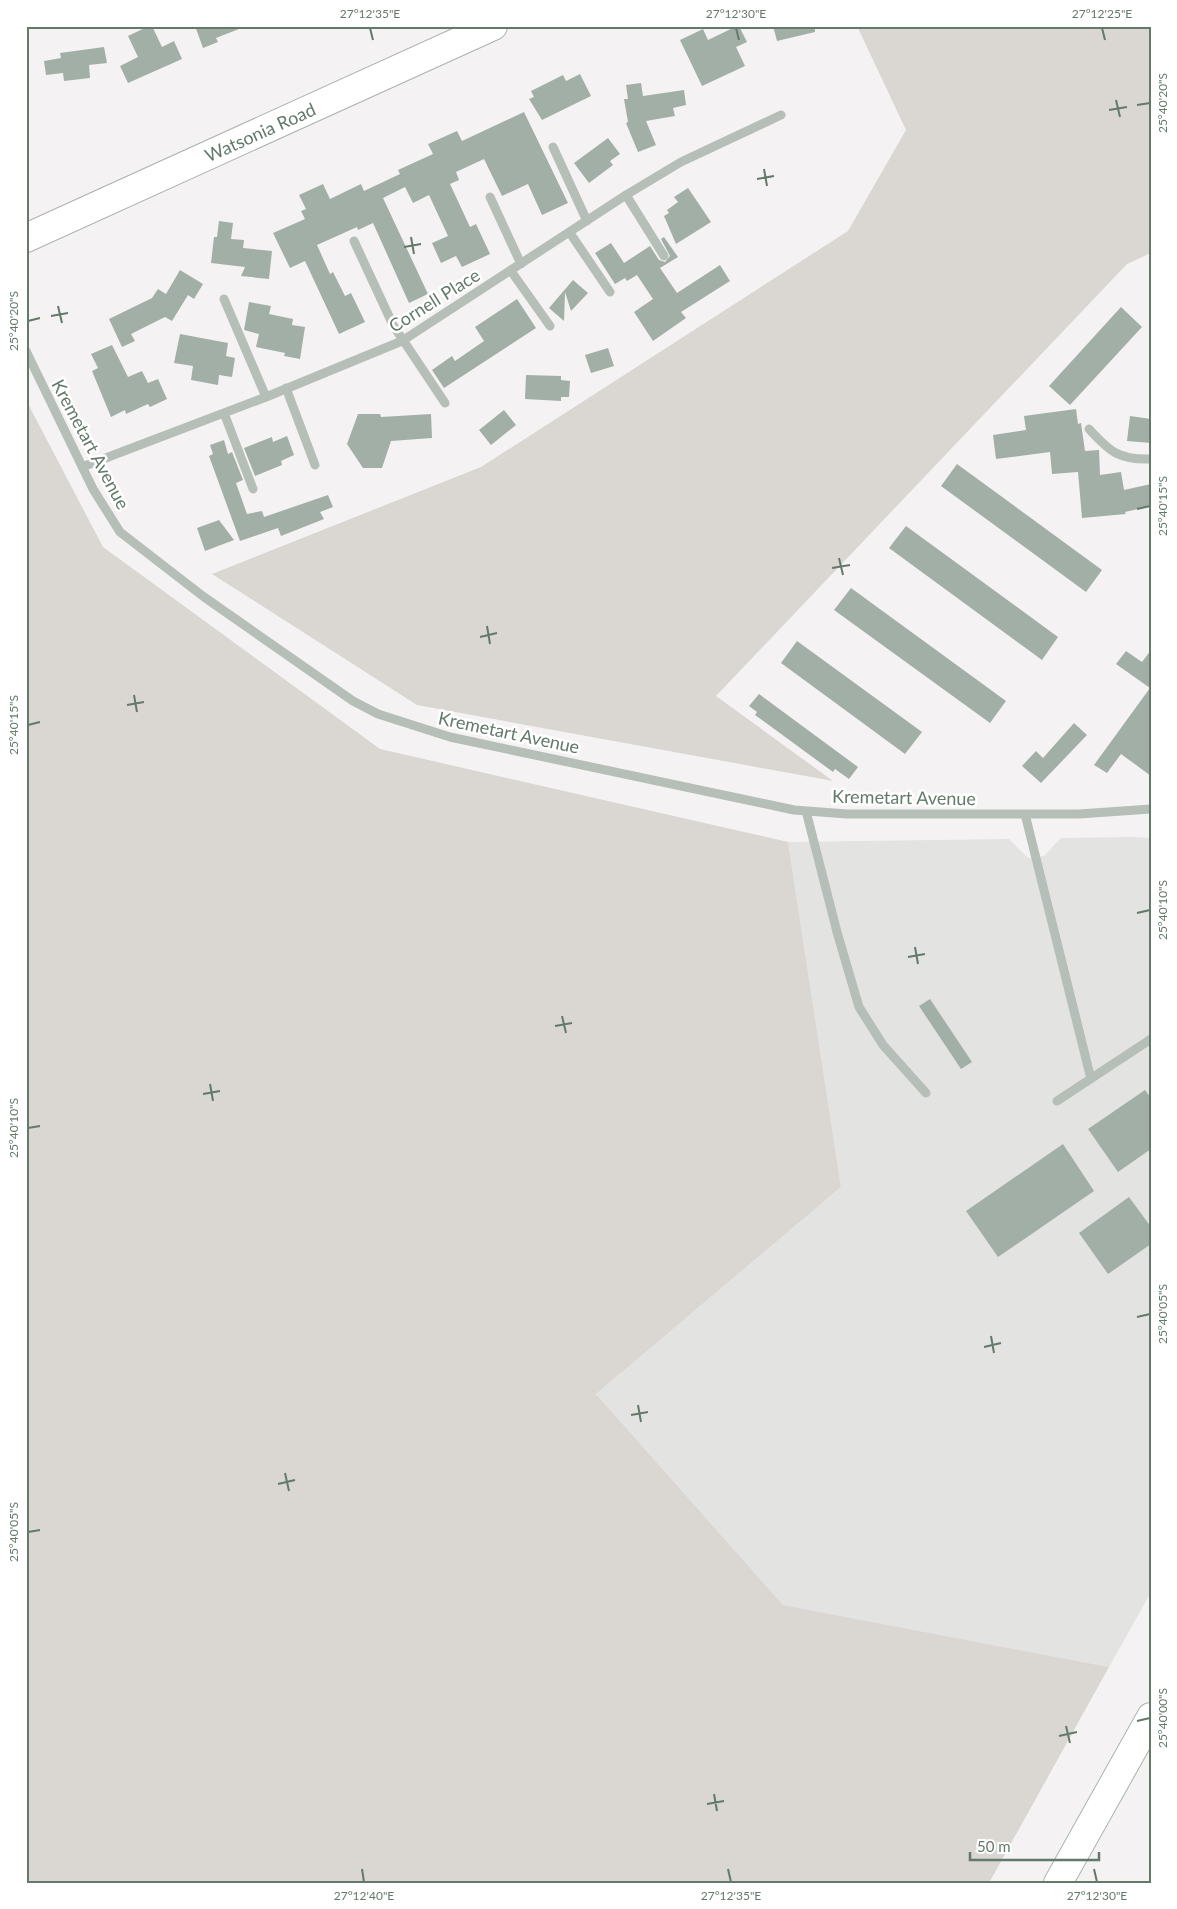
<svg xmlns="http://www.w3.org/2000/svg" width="1177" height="1909" font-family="Lato,sans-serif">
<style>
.built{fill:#e3e3e2}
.green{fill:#dad6d2}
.building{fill:#a2afa6}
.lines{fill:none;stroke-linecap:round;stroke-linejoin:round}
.major-casing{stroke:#aab3ad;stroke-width:30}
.minor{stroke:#b6beb8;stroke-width:9}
.major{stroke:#fff;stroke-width:28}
.ticks{fill:none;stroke:#637a6a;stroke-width:2}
.labels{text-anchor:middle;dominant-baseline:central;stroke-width:5;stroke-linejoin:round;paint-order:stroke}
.street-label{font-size:18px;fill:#637a6a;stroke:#fff}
.neatline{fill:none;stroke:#637a6a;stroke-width:2}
.ticks-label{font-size:12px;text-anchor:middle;fill:#637a6a}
</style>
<rect width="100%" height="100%" fill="#f5f2f3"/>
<!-- built -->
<path class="built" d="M1135,837l16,1v754l-42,75 -326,-62 -187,-211 245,-207 -53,-345 221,-3 19,19 16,-2 17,-18z"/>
<!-- green -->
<path class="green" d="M857,26h294v227l-24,11 -411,432 117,85 -416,-76 -205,-131 269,-107 367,-236 58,-101z
M26,400l77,147 277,202 408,93 53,345 -245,207 187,211 326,62 -120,216h-963z"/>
<!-- building -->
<path class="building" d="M149,26h3l10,21 12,-6 8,18 -54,24 -8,-17 18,-9 -10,-21z
M195,26h49v1l-28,11 2,4 -15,6z
M737,26h2l8,16 -11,5 9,19 -43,20 -22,-46 23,-11 5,11z
M773,26h42v6l-38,9z
M104,47l3,16 -18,2 1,13 -26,3 -1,-8 -17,2 -2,-14 17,-3 -1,-5z
M580,74l11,22 -49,24 -13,-21 5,-2 -3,-6 32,-16 3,6z
M641,83l2,13 41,-6 2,15 -13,3 2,8 -29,5 10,24 -18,7 -12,-29 2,-1 -4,-23h4l-2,-14z
M524,112l44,91 -26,12 -14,-31 -26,12 -18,-37 -28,13 3,8 -9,4 20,43 6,-3 14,30 -28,13 -6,-11 -15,7 -9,-20 16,-7 -19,-41 -16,8 -8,-16 -22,11 45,96 -19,9 -36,-80 -15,7 -1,-3 -40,18 13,29 3,-2 12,24 6,-3 14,29 -26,12 -34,-73 -15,7 -17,-35 32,-14 -4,-8 5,-2 -7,-14 24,-11 7,15 31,-15 3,7 36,-17 -2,-4 35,-16 -5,-10 29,-13 5,10z
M608,138l12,16 -10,7 3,4 -24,18 -15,-20z
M688,188l23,34 -35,22 -12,-28 5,-3 -2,-3 11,-8 -4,-5z
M219,221l14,2 -2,16 13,1 -1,8 29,3 -3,28 -28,-3 4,-9 -34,-4 3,-26h3z
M664,237l14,20 -18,11 17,25 43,-28 10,16 -49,31 5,6 -33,23 -19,-29 19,-13 -16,-24 -10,6 -2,-3 -10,6 -20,-31 16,-10 13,20 26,-17 9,14 6,2 5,-6 -9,-17z
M180,270l23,14 -9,15 -6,-4 -16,26 -7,-4 -34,17 4,7 -13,6 -13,-28 43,-21 6,-9 8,5z
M573,280l15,13 -17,18 -6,-19 -1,29 -15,-13z
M517,299l19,29 -92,60 -12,-18 20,-14 3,5 29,-20 -9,-14z
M249,302l22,4 -2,8 24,5 -1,6 13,2 -5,32 -16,-3 1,-3 -29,-6 3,-13 -15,-4z
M1121,307l21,20 -72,78 -21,-19z
M180,334l48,9 -2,13 9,2 -3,19 -13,-2 -1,10 -27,-5 2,-14 -19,-3z
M112,345l16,32 14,-6 6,12 10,-4 9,20 -17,8 -2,-3 -22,10 -1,-4 -14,7 -19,-46 6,-3 -7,-14z
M608,348l6,18 -23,7 -6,-18z
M526,375l35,1v4l9,1 -1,16h-8v4l-36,-2z
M1076,409l2,15 3,-1 4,28 14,-1 1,25 21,-3 3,18 27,-6v22l-26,6 1,2 -44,4 -4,-46 -26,2 -2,-22 -54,7 -3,-24 33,-5 -2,-14z
M504,410l12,15 -25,20 -12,-15z
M358,414h22l1,3 50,-3 1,24 -41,3 -9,27h-19l-16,-24z
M1130,416l21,3v24l-24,-2z
M287,436l7,19 -13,6 1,4 -27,11 -11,-28 28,-11 1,5z
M224,440l4,14 4,-2 11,28 -7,3 11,31 15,-3 2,6 64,-22 5,12 -13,5 4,7 -43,17 -3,-8 -38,13 -31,-85 4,-2 -3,-9z
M957,464l145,106 -16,22 -145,-106z
M219,520l15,20 -29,11 -8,-23z
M906,526l152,111 -16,23 -153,-112z
M851,588l155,113 -16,22 -156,-113z
M797,641l125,91 -17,22 -124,-91z
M1151,650v126l-30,-22 -14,19 -13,-8 56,-77 -34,-24 10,-13 16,11z
M759,694l99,73 -9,12 -14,-10 -2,3 -78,-57 2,-3 -8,-6z
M1074,723l13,12 -46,48 -19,-17 14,-15 7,7z
M930,999l42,63 -11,7 -42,-63z
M1145,1090l6,8v51l-33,23 -30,-43z
M1063,1144l31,47 -96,66 -32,-46z
M1129,1197l22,30v17l-43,30 -29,-41z"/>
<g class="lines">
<defs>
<path id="major" d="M26,238l467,-212
M1058,1883l93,-166"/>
</defs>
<!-- major casing -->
<use href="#major" class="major-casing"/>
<!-- minor -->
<path class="minor" d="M553,147l34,74
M626,195l38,61
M490,197l31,67
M570,233l40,59
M354,241l39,84 52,78
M511,271l39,55
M224,299l42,98
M26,351l67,138 27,43 84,65 149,104 25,13 72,23 344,73 53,4h232l72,-5
M286,388l29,77
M224,413l29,76
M1089,429c21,23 30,31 62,30
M82,467l184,-70 136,-56 224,-146 55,-33 100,-47
M806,811l31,121 22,75 24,38 43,48
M1025,814l66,265
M1057,1101l94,-62"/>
<!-- major -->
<use href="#major" class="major"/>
</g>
<!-- ticks -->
<path class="ticks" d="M370,28l3,12M736,28l3,12M1102,28l3,12M1116,100l4,17M1137,105l13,-2M1109,110l18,-3M764,169l3,17M757,179l17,-3M411,237l3,17M404,247l17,-3M58,306l4,17M51,316l17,-3M28,321l12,-3M1137,509l13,-3M839,558l4,17M832,568l18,-3M487,626l3,18M480,637l17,-4M134,695l3,17M127,705l17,-3M28,725l12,-3M1137,913l13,-3M915,947l3,17M908,957l17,-3M562,1016l4,17M555,1026l17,-3M210,1084l3,17M203,1094l17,-3M28,1128l12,-2M1137,1317l13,-3M991,1336l3,17M984,1347l17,-4M638,1405l3,17M631,1415l17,-3M285,1473l4,18M278,1484l17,-4M28,1532l12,-2M1137,1721l13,-3M1066,1726l4,17M1059,1736l18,-4M714,1794l3,17M707,1804l17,-3M362,1869l2,13M728,1869l3,13M1094,1869l3,13"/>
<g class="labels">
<!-- street labels -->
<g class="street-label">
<text transform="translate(260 132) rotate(-24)">Watsonia Road</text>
<text transform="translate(434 300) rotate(-32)">Cornell Place</text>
<text transform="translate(91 444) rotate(62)">Kremetart Avenue</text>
<text transform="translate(509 732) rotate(12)">Kremetart Avenue</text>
<text transform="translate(904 797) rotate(1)">Kremetart Avenue</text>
</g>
</g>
<!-- border -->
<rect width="1177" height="1909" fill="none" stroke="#ffffff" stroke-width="55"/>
<!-- scale -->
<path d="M970 1852v8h129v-8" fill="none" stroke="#637a6a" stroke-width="2.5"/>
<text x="977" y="1852" font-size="15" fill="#637a6a" stroke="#ffffff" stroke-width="4" paint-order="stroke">50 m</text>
<rect x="28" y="28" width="1122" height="1854" class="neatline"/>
<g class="ticks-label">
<text x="370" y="18">27°12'35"E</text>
<text x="736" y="18">27°12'30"E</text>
<text x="1102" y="18">27°12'25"E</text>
<text transform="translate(1163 103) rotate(-90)" y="4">25°40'20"S</text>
<text transform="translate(14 321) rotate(-90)" y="4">25°40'20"S</text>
<text transform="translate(1163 506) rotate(-90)" y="4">25°40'15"S</text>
<text transform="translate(14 725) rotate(-90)" y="4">25°40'15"S</text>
<text transform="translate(1163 910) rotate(-90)" y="4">25°40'10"S</text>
<text transform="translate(14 1128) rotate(-90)" y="4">25°40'10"S</text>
<text transform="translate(1163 1314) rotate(-90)" y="4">25°40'05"S</text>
<text transform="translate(14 1532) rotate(-90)" y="4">25°40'05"S</text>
<text transform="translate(1163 1718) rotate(-90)" y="4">25°40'00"S</text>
<text x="364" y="1900">27°12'40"E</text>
<text x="731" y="1900">27°12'35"E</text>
<text x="1097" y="1900">27°12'30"E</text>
</g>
</svg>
